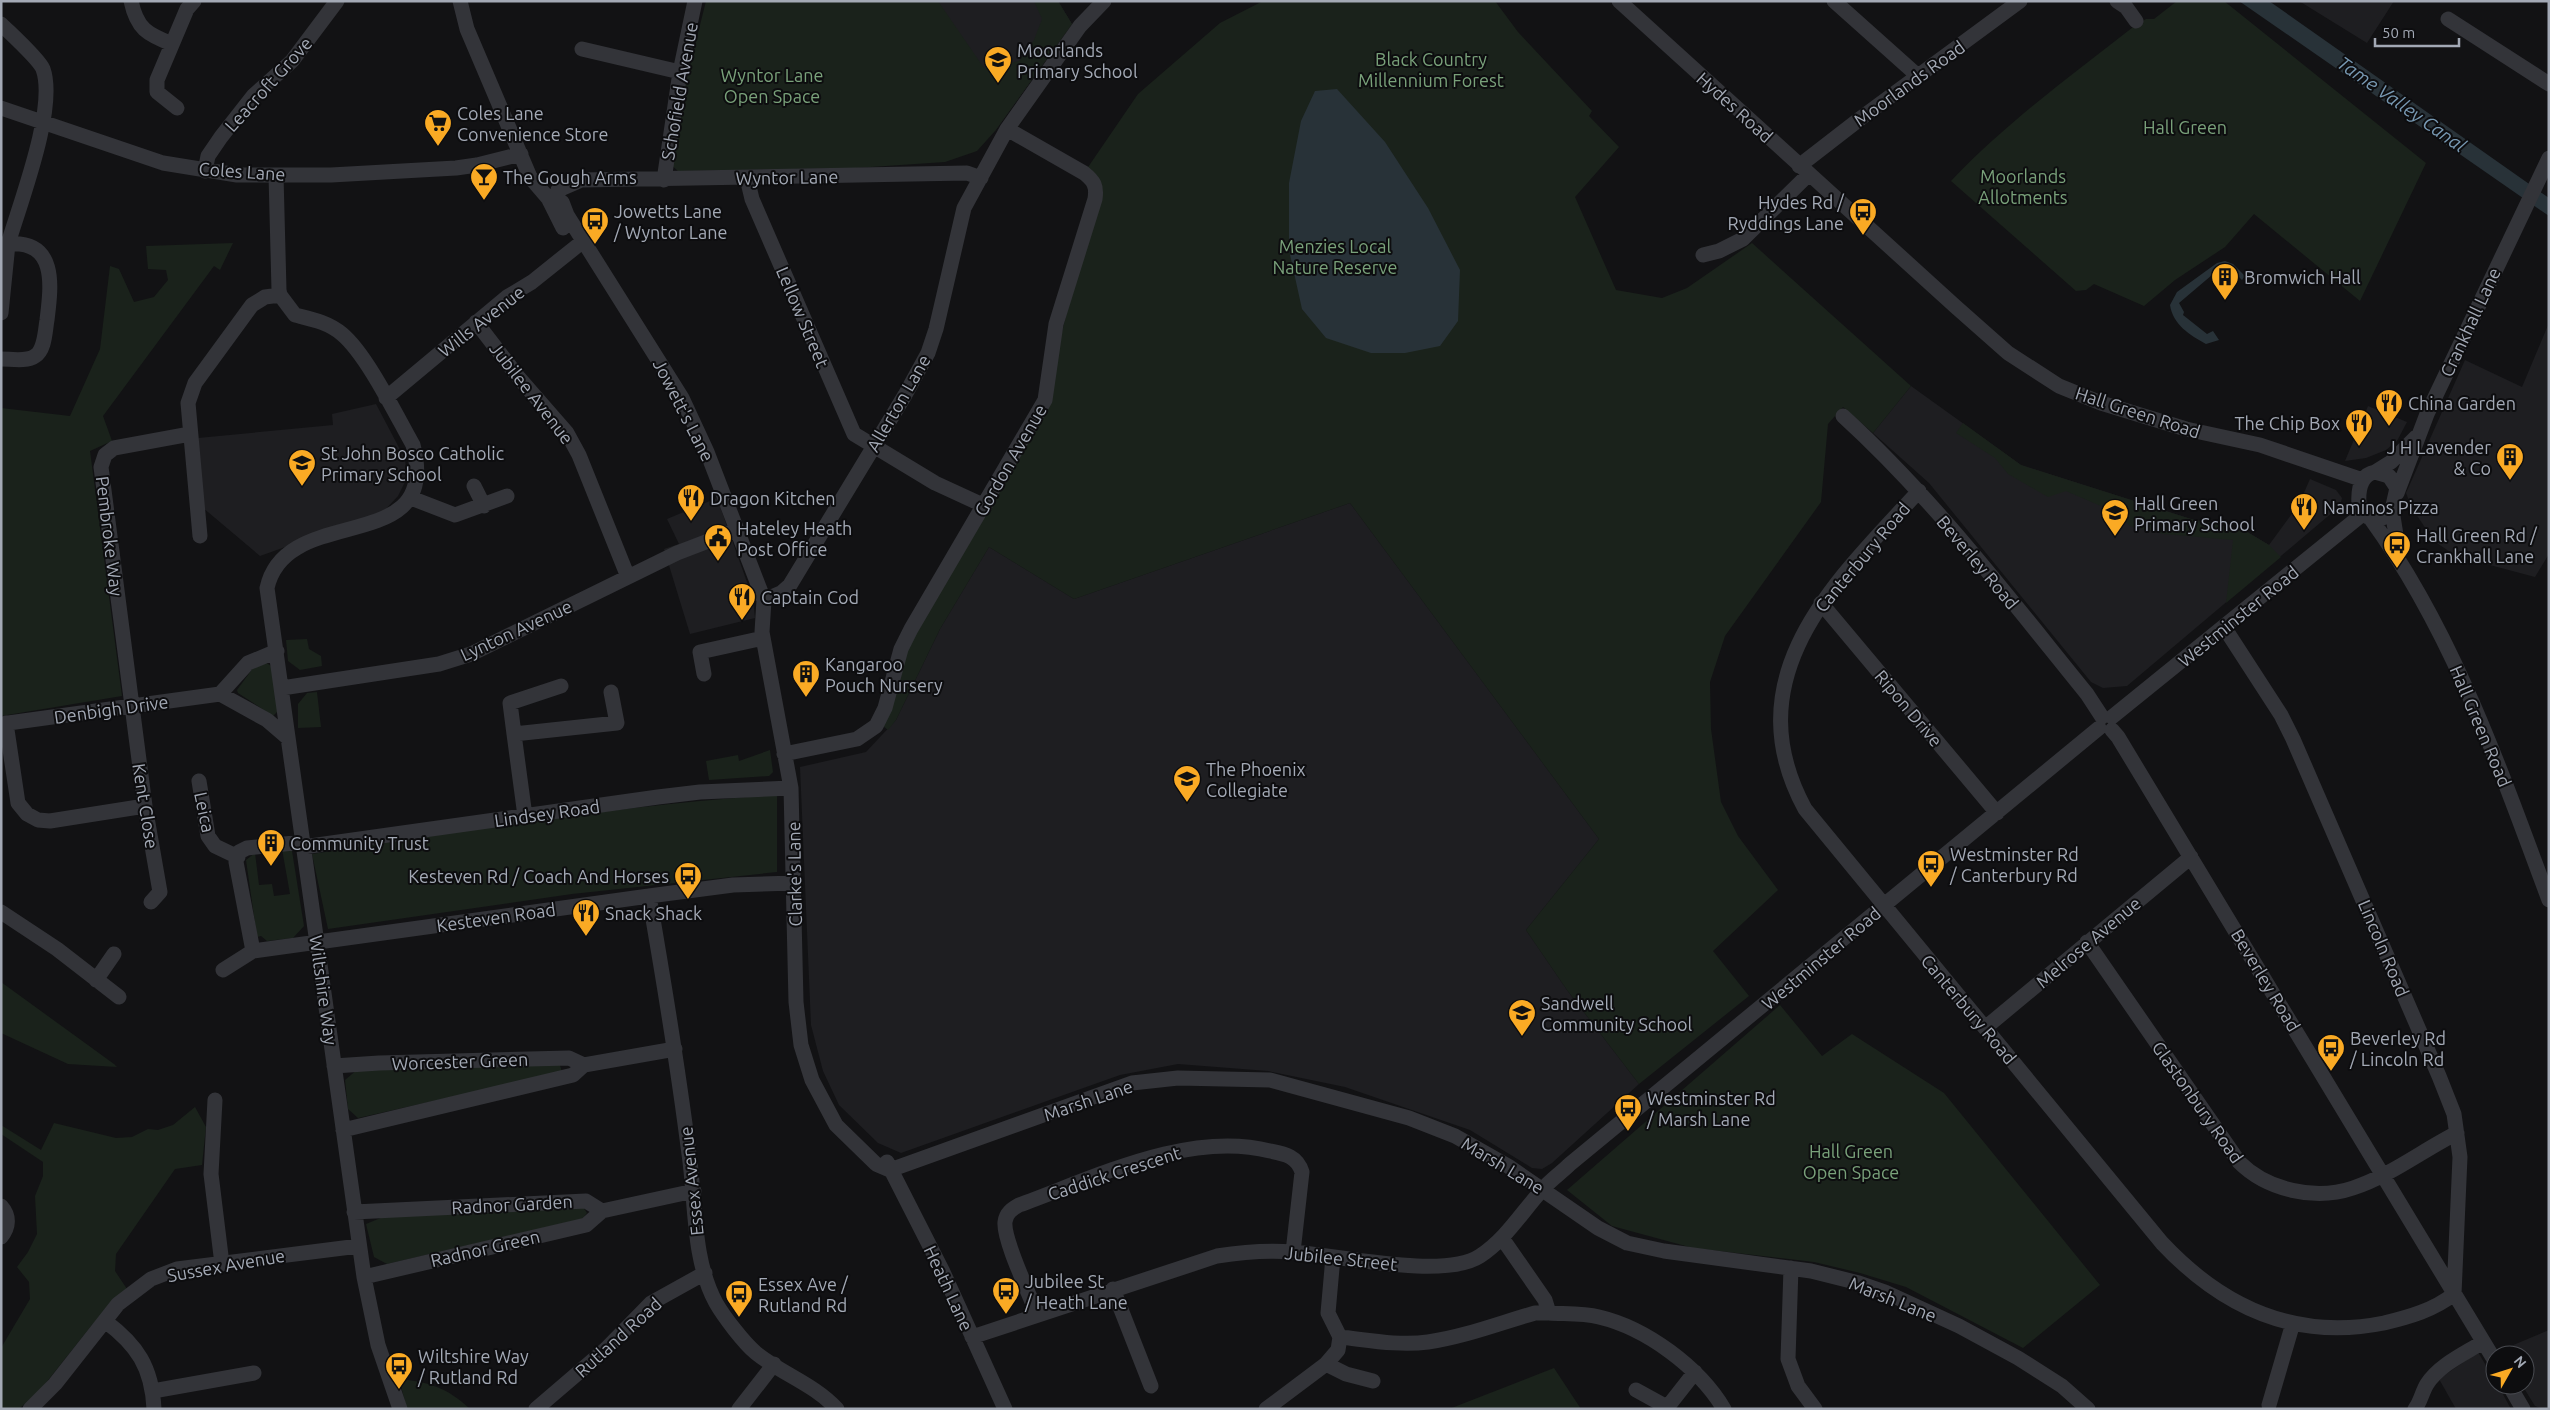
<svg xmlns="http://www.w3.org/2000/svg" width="2550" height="1410" font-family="Ubuntu,sans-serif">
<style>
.built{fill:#1e1e21}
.green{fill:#1a221b}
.water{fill:#283238}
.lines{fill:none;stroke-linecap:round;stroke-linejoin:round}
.minor{stroke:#333439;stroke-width:15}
.labels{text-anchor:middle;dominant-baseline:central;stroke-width:4;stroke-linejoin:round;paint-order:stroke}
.poi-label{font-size:18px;fill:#a3a9b5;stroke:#0d0d0f;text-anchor:start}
.park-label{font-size:18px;fill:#79a17a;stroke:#0d0d0f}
.street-label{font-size:18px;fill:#a3a9b5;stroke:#0d0d0f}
.water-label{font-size:19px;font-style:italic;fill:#7899b3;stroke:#0d0d0f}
</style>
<rect width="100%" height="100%" fill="#121214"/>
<!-- built -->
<path class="built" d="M918,1h140l14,23 -77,107z
M2299,1h95l-27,42z
M2549,323v231l-14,23 -79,-21 -22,-15 -22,-33 -6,-15 59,-133 57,27z
M1911,386l110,79 170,54 53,11 25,15 30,-41 11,-25 26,11 6,8 -2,8 -213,180 -24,2 -12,-6 -162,-199 -56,-50z
M376,404l29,55 2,19 -9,18 -15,16 -123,44 -58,-49 -4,-69 135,-13 -1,-11z
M2368,406l39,16 -10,19 -11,9 -20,8 -21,3z
M717,498l36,101 2,19 -65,16 -26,-85 15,-5 -12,-25z
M1350,503l249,336 -73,91 41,60 72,94 -87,79 -10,6 -10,-1 -62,-38 -125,-43 -77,-16 -90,-7 -58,11 -219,78 -23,-10 -39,-38 -16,-34 -12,-46 -11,-258 66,-15 30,-32 44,-91 49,-82 85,52z
M2549,1330v77l-6,2 -8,-3 -13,-21h3v-30h-23l-3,-4z
M2478,1352l17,29v4h3l13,24h-55l-17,-30z"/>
<!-- green -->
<path class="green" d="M706,1h232l46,67 35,-7 15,-21 8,-21 -8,-18h24l14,23 -77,107 -18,20 -32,11 -89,6 -178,3 -8,-7 10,-59z
M1263,1h232l23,31 74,79 -3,5 30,31 -44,50 41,93 46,8 25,-10 65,-45 159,143 -38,47 -30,-26 -15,17 -7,78 -96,134 -15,46 1,47 10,73 17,34 40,54 -65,61 36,45 -110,88 -72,-94 -41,-60 73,-91 -249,-336 -276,96 -85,-52 -49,82 -44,91 -8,10 -10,-8 15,-46 155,-288 47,-189 -11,-26 54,-79 82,-71z
M2177,1h47l202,162 -66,138 -106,-87 -29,33 -50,33 -31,26 -50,-22 -8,6 -10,1 -125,-110c56,-59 122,-107 186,-157l9,-5h8z
M233,243l-13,27 -6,-4 -111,150 9,25 -22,10 32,245 -121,20v-308l69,8 30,-67 10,-83 9,3 15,33 20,-5 14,-17 -2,-10 -18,-1 -2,-23z
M1963,423l58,42 170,54 53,11 25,15 12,12 -55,46 7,-63 -69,-6 -34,-8 -13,-13 -51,-22 -18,6 -40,-23 -13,-16 -39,-25z
M307,639l2,10 12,7 1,10 -22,4 -12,-9 -2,-21z
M263,661l10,6 6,43 -6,6 -35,-23 -1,-3 19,-26z
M317,692l4,35 -23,1v-24l9,-11z
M770,750l3,22 -4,4 -60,4 -3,-19 32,-6 1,6z
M777,795v77l-205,22 -244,35 -16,-75c154,-23 309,-49 465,-59z
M282,849l10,2 12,75 -11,12 -26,3 -6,-5 -4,1 -11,-77 9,-7 4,32 13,-1 2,12 16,-2z
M1,982l113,82 3,3 -49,-3 -67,-31z
M1780,1005l42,51 30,-22 92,59 156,192 -77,63 -117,-61 -46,-14 -46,-11 -121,-14 -81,-22 -45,-36z
M559,1062l3,10 -204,46 -10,-9 -3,-29 13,-11z
M195,1107l11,20 -4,38 -27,4 -59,85 -1,17 12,18 -35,36 -51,64 -22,20h-18v-61l29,-49 -1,-17 -12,-15 11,-15 9,-18 -2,-38 8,-20v-14l-42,-28v-9l40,25 13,-27 62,15 16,-1 16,-8 10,1 15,-5z
M583,1207l4,6 -5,6 -195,45 -13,-7 -8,-33 17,-7z
M1554,1368l27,41h-132z
M399,1379c30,3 49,9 71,30h-63z"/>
<!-- water -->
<path class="water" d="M2239,1h30l280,197v18z
M1337,89l48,53 43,66 32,62 -2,51 -18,25 -35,7h-34l-45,-15 -24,-29 -13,-59v-67l12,-62 14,-30z
M2225,261l8,3 12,12 -3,4 -11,-11 -19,6 -33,28 5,9 -1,3 24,19 6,-3 6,9 -13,4c-16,-9 -33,-19 -36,-39l7,-13 40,-29z"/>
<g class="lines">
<!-- minor -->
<path class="minor" d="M131,1c6,28 16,33 41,43
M460,1l7,28 63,148 18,21 15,30
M1619,1l337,306 52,46 51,33 42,17 85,26 74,16 103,35
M1834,1l84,75
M2117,1l9,6 10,14
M2448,19l101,65
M1,24c9,9 38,35 42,45 14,39 -23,134 -35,175h-7
M582,49l98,23
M1,108l162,55 74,12h94l125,-7 21,-3 44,-11
M177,108l-20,-16v-12l30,-71 7,-8
M1799,166l62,-48 159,-117
M205,171l3,-15 13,-19 33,-42 38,-34 45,-60
M276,175l3,115 1,5 15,20c16,4 33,7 47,19 25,21 54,81 71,111 30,114 -127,56 -146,143l97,689 14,68 22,64
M747,178l5,21 102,235 81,49 50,23
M664,180l16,-108 15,-71
M558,190l23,-10 386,-7 14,5
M562,202l5,13 115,183 25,54 57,148 -2,32 29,156 5,214 5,43 11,35 24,45 40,39 14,6
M1703,255l16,-4 24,-12 66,-65
M1,313l7,-69c50,-4 43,43 39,76 -2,11 -2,30 -12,36 -8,6 -24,3 -34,3
M476,322l43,56 48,55 12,22 49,122
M386,398l121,-101 25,-15 45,-36
M1843,416c91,83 166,182 244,278l15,23
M2375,472l14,4 8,12 -5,22 -11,9 -13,-2 -9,-12c-1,-14 1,-30 16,-33z
M2375,472l16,-10 25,-25
M474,486l10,20
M1919,491c-84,91 -186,185 -114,318l357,434c60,64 133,98 222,80 25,-6 50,-13 70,-29l6,-137 -6,-43 -15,-38 -146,-337 -12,-24 -57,-88
M2397,493l30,-79 122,-256
M411,498l44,17 52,-19
M2392,510l7,44
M2371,519c83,115 129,250 178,381
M200,536l-12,-133 7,-20 57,-78 13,-8 15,-2
M764,600l17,-7 9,-8 115,-190 23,-42 8,-24 28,-121 43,-79 73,-103 24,-25
M1821,603l176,210
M704,674l-4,-22 63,-14
M282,688l157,-24 32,-10 206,-101 60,-23
M220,694l47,26 21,18
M2112,717l252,-204
M6,723l12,80 9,11 11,6 12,1 95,-15
M1,724l219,-30 28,-31 29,-12
M2112,730l6,7 377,624
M514,734l-4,-31 51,-17
M784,754l73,-15 19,-13 9,-18 16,-59 10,-20 134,-229 11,-76 39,-125c2,-13 -1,-18 -11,-26l-77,-44
M199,781l9,55 7,10 23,11
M525,816l-11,-82 103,-11 -6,-31
M303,847l355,-50 42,-5 91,-4
M649,896c15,86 29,172 40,258 7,48 3,105 27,149 8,14 28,40 40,50 26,21 58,31 81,56
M151,902l9,-10 -15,-86 -44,-339 4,-12 9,-7 76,-14
M1,912l56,37 62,48
M2087,942l152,220c28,28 76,39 114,26 37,-12 70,-38 104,-55
M253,951l-17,-89 3,-10 8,-4 56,-6
M223,970l30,-19 396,-55 84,-11 61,-2
M96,980l18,-26
M1985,1028l206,-171
M334,1066l45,-3 190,-5 15,7
M215,1100l-4,74 11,90
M343,1130l230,-55 11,-10 91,-16
M887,1162l56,110 62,137
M890,1170l242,-87 46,-5 92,2 139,38 46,18 53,30 90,62 29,15 37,8 147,20 48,12 26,9 74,34 59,32 44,28 26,23
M1,1206c9,10 8,21 0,31
M354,1212l232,-11 16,10 92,-20
M1333,1257l-5,56 12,24c28,3 59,9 88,5 36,-5 72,-19 107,-29h14l-4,-13 -43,-62
M1791,1268l-3,91 10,27 17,23
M364,1277l222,-52 16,-14
M1113,1289l38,97
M1549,1313c16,1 34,0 50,4 47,11 100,50 125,92
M1037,1314c-7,-19 -34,-74 -32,-92 1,-9 7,-13 14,-17 75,-27 170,-75 251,-54 15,3 27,5 32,21l-9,80
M105,1321c32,24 47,46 49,88
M972,1337l245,-81c26,-4 50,-6 76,-4 44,3 151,28 187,4 26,-17 42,-44 62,-66 8,-10 19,-17 28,-26l529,-436
M1326,1364l20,10 27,7
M2509,1385l14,24
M1636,1390l31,17
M153,1391l101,-18
M2269,1405l24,-82
M30,1409l25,-25 63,-80 33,-25 26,-10 182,-23
M536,1409l70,-60 45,-46 54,-30
M739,1409l35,-45
M1266,1409l60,-45 12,-14 2,-13
M1666,1409l29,-37
M2415,1409c6,-8 7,-17 12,-25 12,-19 37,-30 56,-42"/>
</g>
<!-- icons -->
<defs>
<symbol id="school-pin" viewBox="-11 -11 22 30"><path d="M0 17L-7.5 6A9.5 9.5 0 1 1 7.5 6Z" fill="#faaa24" stroke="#0d0d0f"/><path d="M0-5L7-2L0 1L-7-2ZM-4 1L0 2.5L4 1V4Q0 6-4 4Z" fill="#111"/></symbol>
<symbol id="supermarket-pin" viewBox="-11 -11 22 30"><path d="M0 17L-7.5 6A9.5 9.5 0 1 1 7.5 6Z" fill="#faaa24" stroke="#0d0d0f"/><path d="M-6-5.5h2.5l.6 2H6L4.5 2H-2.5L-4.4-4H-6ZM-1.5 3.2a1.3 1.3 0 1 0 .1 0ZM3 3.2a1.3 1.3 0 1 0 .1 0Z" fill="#111"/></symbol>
<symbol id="bar-pin" viewBox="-11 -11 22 30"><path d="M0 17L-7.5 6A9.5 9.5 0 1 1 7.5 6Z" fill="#faaa24" stroke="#0d0d0f"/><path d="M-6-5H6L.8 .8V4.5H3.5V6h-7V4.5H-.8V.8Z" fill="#111"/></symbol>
<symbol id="bus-pin" viewBox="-11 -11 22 30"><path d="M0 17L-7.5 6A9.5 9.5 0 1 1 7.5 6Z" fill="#faaa24" stroke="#0d0d0f"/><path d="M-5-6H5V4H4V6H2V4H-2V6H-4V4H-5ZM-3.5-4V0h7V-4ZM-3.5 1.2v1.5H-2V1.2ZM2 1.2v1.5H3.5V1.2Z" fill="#111"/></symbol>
<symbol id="building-pin" viewBox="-11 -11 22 30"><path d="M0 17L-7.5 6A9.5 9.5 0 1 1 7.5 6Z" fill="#faaa24" stroke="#0d0d0f"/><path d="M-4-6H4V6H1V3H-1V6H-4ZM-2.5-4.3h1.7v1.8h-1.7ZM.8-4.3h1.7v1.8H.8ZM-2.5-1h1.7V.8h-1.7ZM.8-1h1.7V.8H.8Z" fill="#111"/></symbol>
<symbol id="restaurant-pin" viewBox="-11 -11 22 30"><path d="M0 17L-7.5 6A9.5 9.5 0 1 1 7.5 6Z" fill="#faaa24" stroke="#0d0d0f"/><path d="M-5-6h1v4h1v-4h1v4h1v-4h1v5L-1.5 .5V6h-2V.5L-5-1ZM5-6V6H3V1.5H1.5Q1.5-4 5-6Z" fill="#111"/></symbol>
<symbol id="civic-pin" viewBox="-11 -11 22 30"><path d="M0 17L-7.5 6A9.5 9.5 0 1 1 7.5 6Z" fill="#faaa24" stroke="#0d0d0f"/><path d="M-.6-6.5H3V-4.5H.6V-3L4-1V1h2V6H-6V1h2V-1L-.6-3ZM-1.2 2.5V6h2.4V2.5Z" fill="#111"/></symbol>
</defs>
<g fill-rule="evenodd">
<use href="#school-pin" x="982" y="44" width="32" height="43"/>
<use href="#supermarket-pin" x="422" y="107" width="32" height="43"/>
<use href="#bar-pin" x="468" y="161" width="32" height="43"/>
<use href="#bus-pin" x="1847" y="196" width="32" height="43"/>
<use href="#bus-pin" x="579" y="205" width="32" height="43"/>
<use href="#building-pin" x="2209" y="261" width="32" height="43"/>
<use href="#restaurant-pin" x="2373" y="387" width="32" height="43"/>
<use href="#restaurant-pin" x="2343" y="407" width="32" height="43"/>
<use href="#building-pin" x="2494" y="441" width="32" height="43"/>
<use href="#school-pin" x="286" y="447" width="32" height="43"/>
<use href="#restaurant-pin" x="675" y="482" width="32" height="43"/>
<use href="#restaurant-pin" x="2288" y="491" width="32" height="43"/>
<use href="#school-pin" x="2099" y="497" width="32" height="43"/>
<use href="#civic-pin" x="702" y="522" width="32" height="43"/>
<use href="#bus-pin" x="2381" y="529" width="32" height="43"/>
<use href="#restaurant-pin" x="726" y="581" width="32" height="43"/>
<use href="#building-pin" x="790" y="658" width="32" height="43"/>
<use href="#school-pin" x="1171" y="763" width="32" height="43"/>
<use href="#building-pin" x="255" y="827" width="32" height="43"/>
<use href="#bus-pin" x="1915" y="848" width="32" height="43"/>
<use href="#bus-pin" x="672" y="860" width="32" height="43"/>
<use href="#restaurant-pin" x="570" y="897" width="32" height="43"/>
<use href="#school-pin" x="1506" y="997" width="32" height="43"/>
<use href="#bus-pin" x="2315" y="1032" width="32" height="43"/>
<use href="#bus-pin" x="1612" y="1092" width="32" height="43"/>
<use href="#bus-pin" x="990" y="1275" width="32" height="43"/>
<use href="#bus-pin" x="723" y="1278" width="32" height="43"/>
<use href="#bus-pin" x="383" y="1350" width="32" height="43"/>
</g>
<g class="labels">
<!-- poi labels -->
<g class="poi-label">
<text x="1017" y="50">Moorlands<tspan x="1017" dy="21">Primary School</tspan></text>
<text x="457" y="113">Coles Lane<tspan x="457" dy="21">Convenience Store</tspan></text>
<text x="503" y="177">The Gough Arms</text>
<text x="1844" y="202" text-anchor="end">Hydes Rd /<tspan x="1844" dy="21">Ryddings Lane</tspan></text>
<text x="614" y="211">Jowetts Lane<tspan x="614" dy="21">/ Wyntor Lane</tspan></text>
<text x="2244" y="277">Bromwich Hall</text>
<text x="2408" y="403">China Garden</text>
<text x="2340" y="423" text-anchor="end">The Chip Box</text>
<text x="2491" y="447" text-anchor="end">J H Lavender<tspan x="2491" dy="21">&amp; Co</tspan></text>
<text x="321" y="453">St John Bosco Catholic<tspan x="321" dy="21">Primary School</tspan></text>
<text x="710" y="498">Dragon Kitchen</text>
<text x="2134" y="503">Hall Green<tspan x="2134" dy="21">Primary School</tspan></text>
<text x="2323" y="507">Naminos Pizza</text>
<text x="737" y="528">Hateley Heath<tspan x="737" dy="21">Post Office</tspan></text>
<text x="2416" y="535">Hall Green Rd /<tspan x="2416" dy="21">Crankhall Lane</tspan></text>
<text x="761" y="597">Captain Cod</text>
<text x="825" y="664">Kangaroo<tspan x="825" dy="21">Pouch Nursery</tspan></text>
<text x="1206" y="769">The Phoenix<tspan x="1206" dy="21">Collegiate</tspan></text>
<text x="290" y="843">Community Trust</text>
<text x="1950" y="854">Westminster Rd<tspan x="1950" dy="21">/ Canterbury Rd</tspan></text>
<text x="669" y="876" text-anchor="end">Kesteven Rd / Coach And Horses</text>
<text x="605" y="913">Snack Shack</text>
<text x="1541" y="1003">Sandwell<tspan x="1541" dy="21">Community School</tspan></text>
<text x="2350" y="1038">Beverley Rd<tspan x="2350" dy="21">/ Lincoln Rd</tspan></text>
<text x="1647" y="1098">Westminster Rd<tspan x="1647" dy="21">/ Marsh Lane</tspan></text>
<text x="1025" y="1281">Jubilee St<tspan x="1025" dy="21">/ Heath Lane</tspan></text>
<text x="758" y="1284">Essex Ave /<tspan x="758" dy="21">Rutland Rd</tspan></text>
<text x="418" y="1356">Wiltshire Way<tspan x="418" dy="21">/ Rutland Rd</tspan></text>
</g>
<!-- park labels -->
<g class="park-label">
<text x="1431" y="59">Black Country<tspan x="1431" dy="21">Millennium Forest</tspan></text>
<text x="772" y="75">Wyntor Lane<tspan x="772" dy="21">Open Space</tspan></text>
<text x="2185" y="127">Hall Green</text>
<text x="2023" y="176">Moorlands<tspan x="2023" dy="21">Allotments</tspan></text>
<text x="1335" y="246">Menzies Local<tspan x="1335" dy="21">Nature Reserve</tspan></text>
<text x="1851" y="1151">Hall Green<tspan x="1851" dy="21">Open Space</tspan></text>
</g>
<!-- street labels -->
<g class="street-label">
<text transform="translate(1909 83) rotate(-36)">Moorlands Road</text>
<text transform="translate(268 84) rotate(-48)">Leacroft Grove</text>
<text transform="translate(679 91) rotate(-80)">Schofield Avenue</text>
<text transform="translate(1735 107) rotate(42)">Hydes Road</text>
<text transform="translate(242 171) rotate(4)">Coles Lane</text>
<text transform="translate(787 177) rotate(-1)">Wyntor Lane</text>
<text transform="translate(803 317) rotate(67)">Lellow Street</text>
<text transform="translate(481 321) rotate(-38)">Wills Avenue</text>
<text transform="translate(2470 322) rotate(-65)">Crankhall Lane</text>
<text transform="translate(532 393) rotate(52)">Jubilee Avenue</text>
<text transform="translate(898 403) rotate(-60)">Allerton Lane</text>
<text transform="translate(684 410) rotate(63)">Jowett's Lane</text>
<text transform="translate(2138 412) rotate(18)">Hall Green Road</text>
<text transform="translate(1010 460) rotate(-60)">Gordon Avenue</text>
<text transform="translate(110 536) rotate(83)">Pembroke Way</text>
<text transform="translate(1862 557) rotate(-50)">Canterbury Road</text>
<text transform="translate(1978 562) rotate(50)">Beverley Road</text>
<text transform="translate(2238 616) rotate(-39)">Westminster Road</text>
<text transform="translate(516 630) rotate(-25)">Lynton Avenue</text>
<text transform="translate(1909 708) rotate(50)">Ripon Drive</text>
<text transform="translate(111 709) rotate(-8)">Denbigh Drive</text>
<text transform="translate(2481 726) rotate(67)">Hall Green Road</text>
<text transform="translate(146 806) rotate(81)">Kent Close</text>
<text transform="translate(205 812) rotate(78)">Leica</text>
<text transform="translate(547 813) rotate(-8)">Lindsey Road</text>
<text transform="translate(794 874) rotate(-91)">Clarke's Lane</text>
<text transform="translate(496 917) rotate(-8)">Kesteven Road</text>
<text transform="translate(2088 942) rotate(-40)">Melrose Avenue</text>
<text transform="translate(2384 948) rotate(67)">Lincoln Road</text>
<text transform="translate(1821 958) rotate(-40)">Westminster Road</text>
<text transform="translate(2266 980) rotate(59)">Beverley Road</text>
<text transform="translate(324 990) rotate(82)">Wiltshire Way</text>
<text transform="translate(1969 1009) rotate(50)">Canterbury Road</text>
<text transform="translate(460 1061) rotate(-2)">Worcester Green</text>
<text transform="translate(1088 1100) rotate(-19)">Marsh Lane</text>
<text transform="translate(2198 1102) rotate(55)">Glastonbury Road</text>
<text transform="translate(1503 1165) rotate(31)">Marsh Lane</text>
<text transform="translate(1114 1173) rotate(-18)">Caddick Crescent</text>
<text transform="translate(691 1181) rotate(-96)">Essex Avenue</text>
<text transform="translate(512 1204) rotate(-3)">Radnor Garden</text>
<text transform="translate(485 1248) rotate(-13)">Radnor Green</text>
<text transform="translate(1341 1258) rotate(6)">Jubilee Street</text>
<text transform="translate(226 1265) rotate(-10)">Sussex Avenue</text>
<text transform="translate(949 1288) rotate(65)">Heath Lane</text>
<text transform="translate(1893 1299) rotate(22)">Marsh Lane</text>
<text transform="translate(618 1337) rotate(-42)">Rutland Road</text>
</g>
<!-- water labels -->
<g class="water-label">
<text transform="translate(2402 104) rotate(35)">Tame Valley Canal</text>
</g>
</g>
<!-- border -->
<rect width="2550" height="1410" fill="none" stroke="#a3a9b5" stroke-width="5"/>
<!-- north arrow -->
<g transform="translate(2510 1370) rotate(51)"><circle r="24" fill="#0d0d0f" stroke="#494b51"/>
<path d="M0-4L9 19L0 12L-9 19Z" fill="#faaa24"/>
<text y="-8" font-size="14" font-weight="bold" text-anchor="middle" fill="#a3a9b5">N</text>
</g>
<!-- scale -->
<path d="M2375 38v8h84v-8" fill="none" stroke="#a3a9b5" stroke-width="2.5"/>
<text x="2382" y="38" font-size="15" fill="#a3a9b5" stroke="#0d0d0f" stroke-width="4" paint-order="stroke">50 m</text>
</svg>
